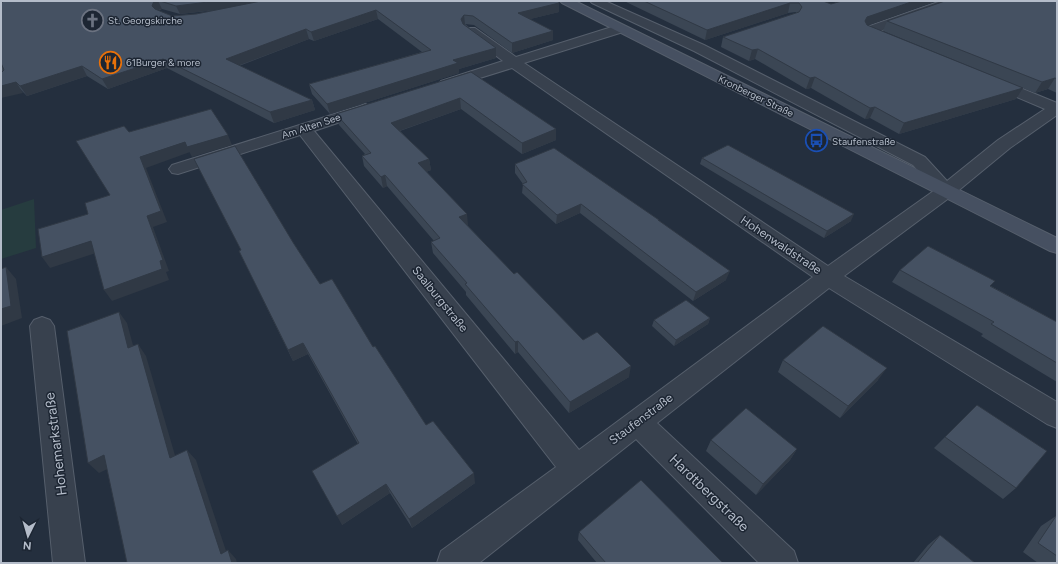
<svg xmlns="http://www.w3.org/2000/svg" width="1058" height="564" font-family="Figtree,sans-serif">
<style>
.green{fill:#263c3f}
.lines{fill:none;stroke-linecap:round;stroke-linejoin:round}
.street-casing{stroke:#565f6c;stroke-width:2}
.secondary-casing{stroke:#565f6c;stroke-width:2}
.street{fill:#38414e;fill-rule:evenodd}
.secondary{fill:#465061;fill-rule:evenodd}
.wall{fill:#3b4654;fill-rule:evenodd}
.shaded-wall{fill:#303945}
.building{fill:#455162;stroke:#303945}
.labels{text-anchor:middle;dominant-baseline:central;stroke-width:3;stroke-linejoin:round;paint-order:stroke}
.far-poi-label{font-size:10px;fill:#b4bcc9;stroke:#1d2633;text-anchor:start}
.far-street-label{font-size:10px;fill:#b4bcc9;stroke:#1d2633}
.street-label{font-size:12px;fill:#b4bcc9;stroke:#1d2633}
.near-street-label{font-size:14px;fill:#b4bcc9;stroke:#1d2633}
</style>
<rect width="100%" height="100%" fill="#242f3e"/>
<!-- green -->
<path class="green" d="M34,199l2,49 -35,11v-49z"/>
<g class="lines">
<defs>
<path id="street" d="M590,1h15l99,44 221,112 22,24 51,-41 47,-31 -59,-25 -2,-3 2,-3 5,-1 5,1 61,25v12l-47,33 -57,47 -109,81 213,126v26l-10,-4 -218,-136 -172,135 137,128 4,12h-39l-123,-124 -157,124h-42l4,-12 115,-84 -256,-332 -122,39 -6,-1 -3,-4 3,-4 188,-59 5,-2 5,2 3,3 -3,3 -56,19 265,319 234,-173 -301,-209 -61,19 -5,1 -5,-1 -2,-3 2,-3 62,-20 -36,-27 -2,-3 2,-3h8l41,29 99,-31h8l2,3 -2,3 -99,31 304,203 107,-76 -22,-25 -219,-114 -102,-48z
M941,1h17l-2,2 -84,31h-8l-2,-3 2,-3z
M42,317l8,3 4,6 31,237h-32l-23,-237 4,-6z"/>
<path id="secondary" d="M560,1h15l482,237v15l-7,-2 -488,-248z"/>
</defs>
<!-- street casing -->
<use href="#street" class="street-casing"/>
<!-- secondary casing -->
<use href="#secondary" class="secondary-casing"/>
<!-- street -->
<use href="#street" class="street"/>
<!-- secondary -->
<use href="#secondary" class="secondary"/>
</g>
<!-- wall -->
<path class="wall" d="M1,1h259l299,2v9l-29,7 23,21 -41,13 -38,-28 -9,-1 31,24v10l-37,11v4l-129,41 -18,-20 -3,-10 113,-32 -44,-33 -64,22 -5,-2 -70,27 73,34 3,10 -41,13 -107,-55 -59,21 -21,-13 -60,20 -25,-25h-1zM162,9l18,5 37,-4 -21,4 -24,2 -14,-5z
M624,1h199l8,3 11,-3h94l-69,24 149,74 -117,35 -29,-16 -5,1 -54,-31 -5,1 -51,-30 -6,2 -28,-14 2,-10 73,-24v-1l-8,1 -83,27z
M1057,1v92l-9,-4 -13,4 -152,-62 4,-10z
M471,72l85,68 -34,14 -61,-45 -61,22 29,28 2,11 -5,2 42,53h-1l47,49 69,66 46,37 -60,36 -51,-61 -3,2 -49,-59v-3l-33,-39 -2,-11 3,-1 -47,-55 -4,2 -19,-22 -2,-10 3,-2 -26,-29 -3,-11z
M702,158l149,63 -27,17 -124,-74z
M194,159l100,85 26,40 53,63 53,78 49,58 -63,45 -22,-35 -48,32 16,-81 -50,-90 -15,7 -54,-110 2,-1z
M515,164l144,57 67,59 -33,21 -113,-88 -24,11 -34,-31 1,-9 -8,-11z
M900,270l91,16 66,36v60l-76,-46 2,-2 -91,-52z
M710,318l-2,6 -34,22 -22,-20 2,-6z
M783,360l95,20 -38,38 -62,-46z
M977,405l39,83 -13,11 -69,-51z
M711,440l86,9 -7,11 -34,35 -50,-44z
M1056,516h1v47h-19l-15,-11 18,-26z
M579,532l144,31h-126l-19,-23z
M940,535l35,28h-62l15,-18z"/>
<!-- shaded-wall -->
<path class="shaded-wall" d="M154,1h4l4,8 -4,1 -2,5 -4,-9z
M216,1h44l-37,8 -43,5 -4,-8z
M914,1h22l-72,26 1,-6 2,-4z
M559,3v9l-41,10v-9z
M790,3l-2,10 -83,27 2,-10z
M376,10l2,9 -64,22 -3,-9z
M464,15l1,9 -3,4 -1,-9z
M306,29l3,10 -80,30 -3,-10z
M553,31v9l-41,13v-10z
M496,48v10l-37,11v4l-129,41 -3,-10 126,-44z
M758,49l-3,10 -6,2 3,-11z
M163,59l4,9 -59,21 -6,-10z
M82,66l5,10 -60,20 -7,-10z
M815,77l-4,11 -5,1 4,-11z
M1055,78l-7,11 -13,4 7,-11z
M16,82l7,11 -22,5v-12z
M1023,88l-7,11 -117,35 5,-11z
M460,98l1,11 -68,24 -2,-10z
M312,100l3,10 -41,13 -4,-11z
M875,107l-5,11 -5,1 5,-11z
M556,129v11l-34,14v-11z
M228,135l4,10 -40,12 -5,-10z
M185,142l5,10 -44,16 21,54 -14,5 16,44 -3,1 3,8 -57,21 -8,-11 36,-133z
M429,159l2,11 -11,4 -2,-11z
M385,175l2,11 -4,2 -2,-11z
M581,204l-1,9 -24,11 1,-9z
M467,214l1,11 -8,3 -1,-11z
M854,214l-3,7 -27,17 3,-7z
M91,241l8,11 -49,16 -8,-11z
M6,267l10,12 6,39 -21,8v-17z
M730,271l-4,9 -33,21 3,-9z
M119,312l8,11 10,37 -9,-12z
M710,318l-2,6 -34,22 2,-6z
M518,341v11l-3,2v-12z
M303,343l5,11 -15,7 -5,-11z
M138,344l8,12 33,113 -9,-11z
M631,366l-2,11 -60,36 1,-11z
M887,368l-9,12 -38,38 8,-12z
M797,449l-7,11 -34,35 7,-11z
M187,450l9,10 34,103 -9,-9z
M104,455l10,11 -15,7 -11,-10z
M474,473l1,10 -63,45 -3,-9z
M386,484l4,9 -48,32 -5,-9z
M228,550l8,9 1,4h-5z"/>
<!-- building -->
<path class="building" d="M4,1h151h-1l-2,5 3,3 17,7 24,-2 65,-13h298v2l-41,10 35,18 -41,12 -39,-27 -9,-1 -3,4 2,5 33,24 -43,12 5,3 -131,41 -18,-20 122,-34 -55,-40 -65,22 -5,-3 -80,30 86,41 -42,12 -107,-53 -61,20 -20,-13 -62,20 -4,-4 -15,4v-13l3,-3 -3,-7v-60z
M160,1h56l-40,5z
M644,1h179l8,3 11,-3h72l-47,16 -2,4 2,4 156,63 -119,35 -29,-16 -5,1 -55,-31 -5,1 -52,-29 -6,1 -29,-13 76,-25 3,-5 -3,-4h-9l-83,27z
M945,1h112v78l-2,-1 -13,4 -155,-61z
M471,72l85,57 -34,14 -62,-45 -69,25 38,36 -11,4 49,51 -8,3 55,57 3,-2 66,68 14,-8 34,34 -61,36 -52,-61 -3,1 -50,-58 2,-1 -36,-41 9,-4 -55,-63 -4,2 -19,-21 9,-3 -35,-39z
M211,109l17,26 -41,12 -2,-5 -45,15 21,54 -14,5 16,44 -3,1 2,8 -58,21 -13,-49 -49,16 -4,-28 50,-15 -3,-11 25,-8 -34,-54 48,-15 5,6z
M728,145l126,69 -27,17 -125,-73z
M235,146l59,98 26,40 12,-5 41,68 2,-1 51,79 7,-4 41,52 -65,46 -23,-35 -49,32 -25,-45 47,-28 -56,-100 -15,7 -49,-99 2,-1 -47,-91z
M554,148l105,72h-1l72,51 -34,21 -115,-88 -24,11 -35,-31 5,-2 -12,-18z
M928,246l67,35 -5,5 67,36v41l-66,-39 3,-2 -94,-52z
M6,267l5,39 -10,3v-40z
M686,300l24,18 -34,22 -22,-20z
M119,312l9,36 10,-4 32,114 17,-8 34,104 7,-4 4,13h-105l-23,-108 -16,8 -21,-132z
M823,326l64,42 -39,38 -65,-46z
M977,405l70,46 -31,37 -71,-51z
M746,408l51,41 -34,35 -52,-44z
M641,480l82,83h-117l-27,-31z
M1056,516h1v40l-19,-13z
M940,535l35,28h-58z"/>
<!-- icons -->
<defs>
<symbol id="church-ring" viewBox="-11 -11 22 22"><circle r="9.5" fill="#1d2633" stroke="#6b7280" stroke-width="1.5"/><path d="M-1.2-6h2.4v3.5h3.3v2.4h-3.3V6h-2.4V-.1h-3.3v-2.4h3.3Z" fill="#6b7280"/></symbol>
<symbol id="restaurant-ring" viewBox="-11 -11 22 22"><circle r="9.5" fill="#1d2633" stroke="#e8710a" stroke-width="1.5"/><path d="M-5-6h1v4h1v-4h1v4h1v-4h1v5L-1.5 .5V6h-2V.5L-5-1ZM5-6V6H3V1.5H1.5Q1.5-4 5-6Z" fill="#e8710a"/></symbol>
<symbol id="bus-ring" viewBox="-11 -11 22 22"><circle r="9.5" fill="#1d2633" stroke="#1a4fb4" stroke-width="1.5"/><path d="M-5-6H5V4H4V6H2V4H-2V6H-4V4H-5ZM-3.5-4V0h7V-4ZM-3.5 1.2v1.5H-2V1.2ZM2 1.2v1.5H3.5V1.2Z" fill="#1a4fb4"/></symbol>
</defs>
<g fill-rule="evenodd">
<use href="#church-ring" x="80" y="8" width="25" height="25"/>
<use href="#restaurant-ring" x="98" y="50" width="25" height="25"/>
<use href="#bus-ring" x="804" y="128" width="25" height="25"/>
</g>
<g class="labels">
<!-- far-poi labels -->
<g class="far-poi-label">
<text x="108" y="20">St. Georgskirche</text>
<text x="126" y="62">61Burger &amp; more</text>
<text x="832" y="141">Staufenstraße</text>
</g>
<!-- far-street labels -->
<g class="far-street-label">
<text transform="translate(756 96) rotate(26)">Kronberger Straße</text>
<text transform="translate(311 126) rotate(-18)">Am Alten See</text>
</g>
<!-- street labels -->
<g class="street-label">
<text transform="translate(781 245) rotate(34)">Hohenwaldstraße</text>
<text transform="translate(440 299) rotate(51)">Saalburgstraße</text>
<text transform="translate(641 419) rotate(-37)">Staufenstraße</text>
</g>
<!-- near-street labels -->
<g class="near-street-label">
<text transform="translate(56 444) rotate(-97)">Hohemarkstraße</text>
<text transform="translate(709 493) rotate(44)">Hardtbergstraße</text>
</g>
</g>
<!-- border -->
<rect width="1058" height="564" fill="none" stroke="#b4bcc9" stroke-width="4"/>
<!-- north arrow -->
<g transform="translate(28 536) rotate(185)" stroke="#1d2633" stroke-width="3" paint-order="stroke">
<path d="M0-3L7 15L0 10L-7 15Z" fill="#b4bcc9"/>
<text y="-6" font-size="11" font-weight="bold" text-anchor="middle" fill="#b4bcc9">N</text>
</g>
</svg>
